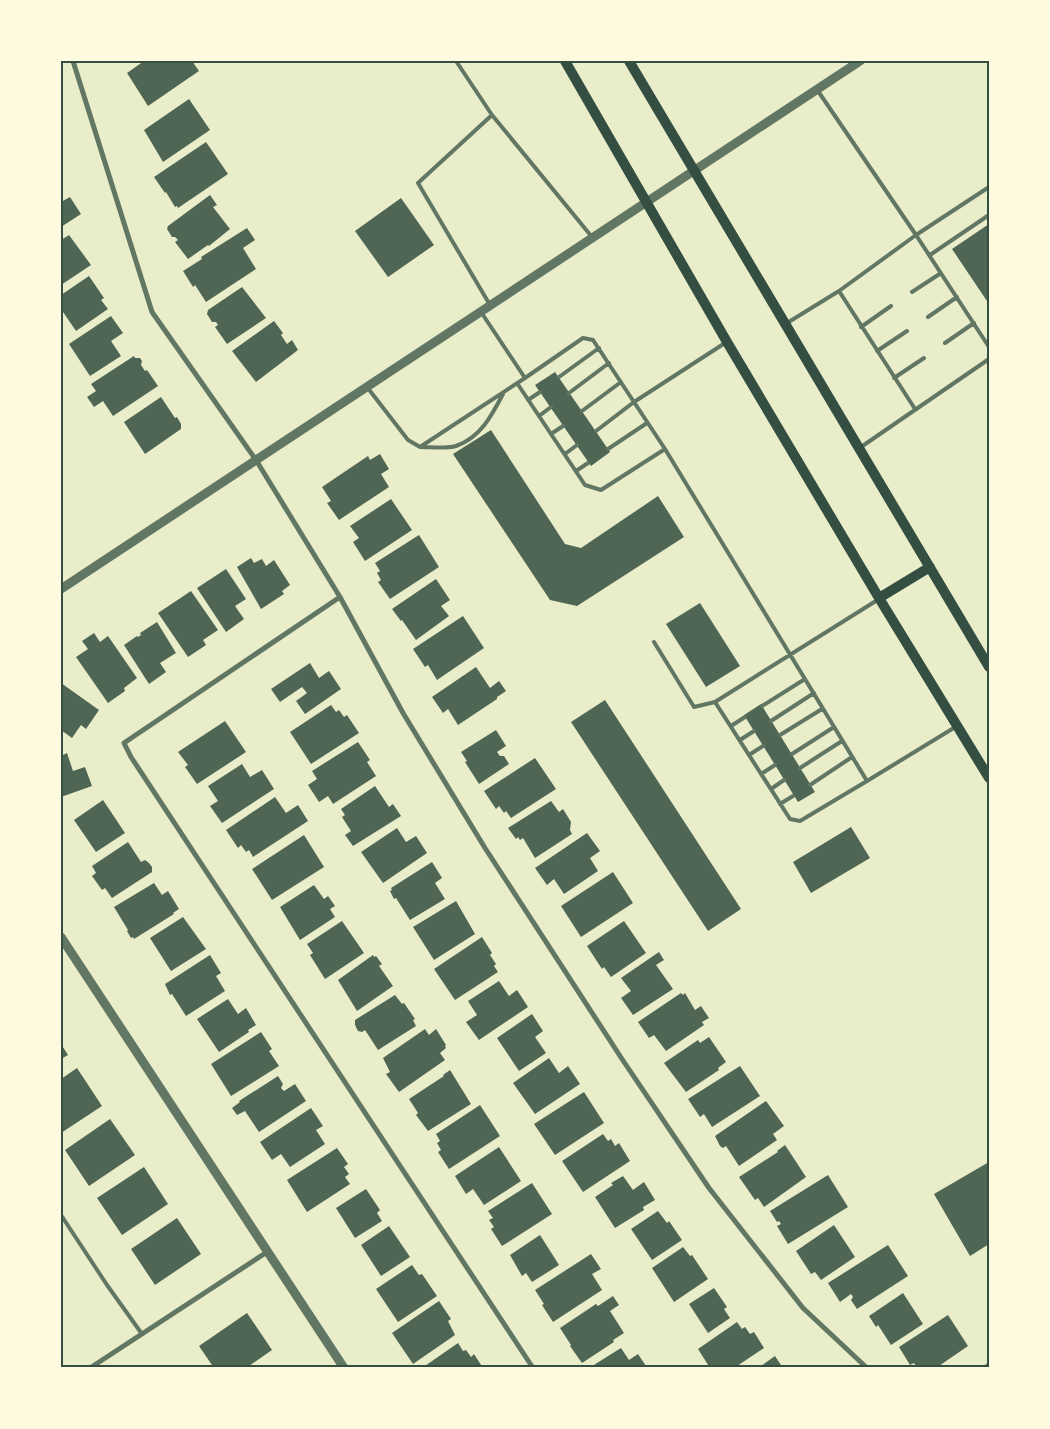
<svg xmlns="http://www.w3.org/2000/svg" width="1050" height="1429" font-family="Barlow,sans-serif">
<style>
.building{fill:#4f6655}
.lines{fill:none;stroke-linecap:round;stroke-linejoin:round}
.service{stroke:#617663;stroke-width:4}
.minor{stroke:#617663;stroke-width:5}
.tertiary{stroke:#617663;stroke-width:9}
.secondary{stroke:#344e41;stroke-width:10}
.neatline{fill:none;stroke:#344e41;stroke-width:2}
</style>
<rect width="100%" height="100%" fill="#e9edc9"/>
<!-- building -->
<path class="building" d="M144,61h48l7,10 -51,35 -21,-33z
M189,99l21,31 -47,32 -19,-32z
M206,142l22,32 -50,34 -1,-2 -2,1 -9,-15 -1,1 -11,-16z
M210,195l7,10 -4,2 17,22 -21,17 -1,-1 -20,14 -13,-17 3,-2 -3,-3h-3l-5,-8 1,-3z
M70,197l11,17 -20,13v-25z
M401,198l33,47 -46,32 -33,-46z
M989,224v80l-37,-55z
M247,228l8,12 -12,8 13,21 -50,33 -11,-17 -2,2 -10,-16 19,-12 -1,-2z
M69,235l22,30 -30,20v-45z
M89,276l15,22 -3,2 7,9 -32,22 -15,-22v-14z
M242,287l24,31 -39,26 -12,-17 3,-2 -2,-3h-4l-5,-8 1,-4z
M111,316l12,17 -12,8 10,15 -31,20 -21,-32z
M274,321l9,12 -2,2 6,9 5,-4 6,10 -42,32 -24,-31z
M134,356l1,2h5l2,3 -1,4 4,6 2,-1 11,16 -45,30 -10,-15 -9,6 -7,-10 9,-6 -5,-7z
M555,372l55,80 -19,14 -56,-81z
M161,397l14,21 2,-1 4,7v5l-36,25 -21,-32z
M491,430l74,114 16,4 77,-52 26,41 -107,69 -27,-6 -97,-146z
M380,454l9,15 -8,5 8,13 -50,33 -12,-17 4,-2 -9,-14 46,-31 2,4z
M391,499l21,31 -47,31 -12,-19 6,-4 -9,-12z
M419,535l20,32 -49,32 -12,-17 3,-2 -4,-7 3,-2 -5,-8z
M251,558l3,5 8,-4 4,7 8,-6 16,25 -8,6 2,3 -23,15 -24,-42z
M226,569l20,30 -11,7 9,13 -18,13 -29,-44z
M436,579l14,21 -9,6 8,10 -33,24 -14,-20 -1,1 -9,-12z
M191,591l27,39 -15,10 3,5 -18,12 -30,-44z
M700,603l40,63 -34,21 -40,-63z
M463,616l21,32 -47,32 -9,-15 -3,2 -12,-18z
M157,622l19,31 -16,10 6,9 -17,12 -25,-39 13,-9 1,1 3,-2 -1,-2z
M94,633l6,9 8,-6 29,42 -13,10 1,3 -17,12 -32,-46 12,-8 -6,-8z
M310,663l9,15 10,-7 12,18 -36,25 -9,-13 11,-8 -5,-6 -22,15 -9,-13z
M476,667l14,21 9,-7 7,10 -9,6v2l-39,26 -10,-16 -5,4 -11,-16z
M61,683l38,27 -13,19 -5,-4 -9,13 -11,-8z
M605,700l136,209 -33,22 -137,-209z
M761,704l54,88 -17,10 -54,-87z
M331,705l5,7 3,-2 5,7 3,-2 12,18 -48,31 -21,-32z
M225,721l21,31 -49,32 -12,-17 3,-2 -10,-13z
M496,730l10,16 -9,6 3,4h4l5,8 -30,20 -14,-22 2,-1 -6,-9z
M358,742l12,18 -3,2 9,14 -43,28 -5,-8 -9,6 -11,-17 9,-6 -5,-8z
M67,753l6,18 12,-4 7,19 -31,11v-41z
M535,758l21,31 -45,29 -5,-7 -2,2 -5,-7 -3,3 -12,-18z
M242,764l8,13 12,-7 12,19 -52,34 -12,-17 8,-5 -10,-15z
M375,786l14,21 4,-3 8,12 -48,30 -8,-11 6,-4 -9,-14 3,-2 -4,-6z
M275,797l11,16 12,-8 10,16 -55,36 -4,-7 -3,2 -5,-7 -3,3 -12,-18z
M103,800l22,33 -29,19 -22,-32z
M551,801l8,11 4,-3 8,13 -1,8 2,4 -37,24 -12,-20 -3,2 -2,-3 -2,2 -8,-11z
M851,827l19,31 -59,35 -18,-31z
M397,828l9,14 10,-6 11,17 -44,30 -22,-31z
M587,833l13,18 -10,7 8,13 -34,23 -10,-15 -7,6 -12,-17z
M304,835l20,32 -52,33 -20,-31z
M128,842l13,20 4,-2 4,3 3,4v5l-40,26 -7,-10 -3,2 -10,-14 4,-3 -4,-7z
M432,862l10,16 -7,5 10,16 -35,21 -14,-22 -2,1 -4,-8 2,-1 -1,-2z
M613,872l20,31 -52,34 -20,-31z
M154,883l8,12 6,-4 11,18 -6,4 1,1 -40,25 -1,-2 -2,1 -4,-7 1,-1 -14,-23z
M314,885l10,14 4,-3 7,10 -5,3 5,8 -35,23 -20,-33z
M456,901l19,33 -41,26 -21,-33z
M183,917l23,32 -35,22 -21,-33z
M342,921l22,32 -39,26 -15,-24 3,-2 -6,-9z
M624,921l22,32 -35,24 -7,-10 -2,2 -15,-23z
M482,937l10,16 -2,2 6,9 -2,2 4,6 -43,28 -21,-31z
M659,952l5,8 -8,5 17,24 -40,26 -12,-17 10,-7 -10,-13z
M210,955l11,18 -5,3 9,15 -39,25 -14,-22 -2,1 -5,-11z
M373,955l1,2 2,-1 6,8 -3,2 14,20 -36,25 -19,-31z
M499,981l10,15 8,-6 11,17 -49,33 -13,-18 11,-7 -9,-14z
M681,993l2,2 2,-2 10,17 6,-4 8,12 -7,4 2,3 -38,26 -12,-16 -5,3 -11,-16z
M395,995l7,9 2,-1 11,16 -2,1 3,6 -38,24 -13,-20 -3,2 -4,-1 -3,-6v-5z
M228,999l10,15 8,-6 10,17 -8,5 1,2 -30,20 -22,-33z
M532,1014l11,17 -8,6 11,16 -27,18 -22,-33z
M425,1029l4,6 7,-6 10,16 -1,1 1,2 -6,5 5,7 -46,32 -13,-18 4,-2 -7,-14z
M261,1032l11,17 -3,2 10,15 -48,30 -20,-32z
M709,1037l17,25 -8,6 1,2 -33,22 -22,-29 34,-23 2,3z
M61,1044l7,11 -7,4z
M549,1058l10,15 9,-7 12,18 -45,30 -22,-31z
M740,1066l20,30 -48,31 -8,-13 -4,3 -12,-18z
M77,1068l25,38 -41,27v-54z
M450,1070l21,34 -43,27 -12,-16 2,-2 -9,-14 35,-23 -1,-1z
M278,1076l5,8 -2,4 3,3 11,-7 11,17 -47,31 -14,-21 -8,4 -5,-7 8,-6 -1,-1z
M584,1092l20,31 -49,32 -21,-31z
M766,1101l18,25 -11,8 4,6 -38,26 -13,-20 -3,2 -3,-2 -5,-10z
M480,1105l20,31 -51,33 -11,-17 3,-2 -4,-7 3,-2 -4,-7z
M311,1108l12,18 -7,4 9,14 -35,23 -9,-13 -9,6 -12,-18z
M110,1119l25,36 -46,31 -24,-36z
M603,1134l5,7 3,-2 4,7 4,-3 11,18 -47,31 -21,-31z
M785,1145l21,32 -42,30 -6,-9 -3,2 -16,-23 39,-25 -1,-1z
M499,1147l22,34 -37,24 -11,-16 -7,5 -11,-18z
M337,1148l11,16 -4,3 5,7 -4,3 5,7 -43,28 -20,-32z
M989,1162v82l-19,12 -36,-62z
M144,1167l24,37 -46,31 -25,-37z
M828,1175l20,32 -60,37 -11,-18 4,-2 -2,-3 -2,1 -7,-11z
M623,1176l10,14 11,-8 11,18 -12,7 1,3 -29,18 -20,-31 18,-12 -2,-2z
M532,1183l20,31 -50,32 -11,-17 3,-2 -5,-7 4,-2 -5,-7z
M366,1189l14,21 -3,3 5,8 -27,17 -19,-30z
M658,1211l9,12 2,-2 13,19 -30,20 -21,-31z
M177,1218l24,36 -46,31 -24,-36z
M834,1225l21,32 -34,23 -6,-8 -4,2 -15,-23z
M389,1226l21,31 -29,19 -20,-31z
M540,1235l19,30 -27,17 -6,-9 -4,3 -12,-21z
M888,1245l20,31 -51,33 -6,-9 2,-3 -2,-3 -11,8 -12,-19z
M683,1247l7,9 2,-1 16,24 -34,23 -22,-34z
M591,1254l10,15 -9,5 10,16 -49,32 -11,-17 2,-1 -9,-14z
M412,1265l7,10 3,-1 15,22 -39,26 -22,-33z
M714,1288l13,19 -3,2 6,9 -22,15 -19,-29z
M903,1293l20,31 -32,21 -13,-20 -2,2 -7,-11z
M613,1296l6,9 -9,6 14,22 -11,7 1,2 -32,21 -12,-17 1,-1 -11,-17 36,-24 2,2z
M439,1301l12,18 -3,2 7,14 -42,29 -21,-31z
M247,1313l25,37 -26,18h-32l-15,-22z
M948,1315l20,31 -32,22h-19l-3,-5 -4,2 -11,-18z
M737,1322l5,7 3,-2 5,7 4,-2 10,16 -30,20h-24l-12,-19z
M458,1343l5,8 3,-1 5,7 3,-3 9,14h-61z
M621,1348l8,12 9,-6 8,12 -3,2h-54z
M775,1356l8,12h-25z"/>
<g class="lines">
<!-- service -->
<path class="service" d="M456,61l36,54 -74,68 72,122
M492,115l100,122
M989,187l-73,48 73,112
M930,255l59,-40
M839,291l76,118
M912,292l29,-19
M481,312l44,66 58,-40 10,2 72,109 202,332 90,-55
M928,317l29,-20
M787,323l52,-32 77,-56 -98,-144
M861,327l30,-21
M945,343l29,-20
M877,351l30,-20
M559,377l40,-29
M894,378l30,-20
M517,383l68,102 16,5 64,-41
M367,387l41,53 12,7 105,-69
M569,393l40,-30
M528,400l12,-8
M582,411l39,-29
M539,416l12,-9
M596,431l38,-29 91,-59
M551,434l12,-8
M420,447c11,0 26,2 36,-1 25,-9 36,-31 47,-52
M861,447l128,-88
M608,449l39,-26
M565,454l12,-9
M576,471l12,-8
M654,642l40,65 21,-5
M762,706l43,-27
M771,721l43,-28
M731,726l14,-9
M780,735l42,-26
M740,740l14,-9
M792,754l42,-27
M749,755l14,-9
M800,768l42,-27
M761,774l14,-9
M867,781l-67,40 -10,-2 -75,-117 164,-103
M810,785l42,-28
M771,789l13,-9
M780,804l13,-8
M61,1215l46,70 35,49"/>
<!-- minor -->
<path class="minor" d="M73,61l79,251 104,148 84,137 63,116 82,135 137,211 87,129 94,120 64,60
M340,597l-216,146 7,14 402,611
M90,1368l177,-116
M985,1368l4,-3"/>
<!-- tertiary -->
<path class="tertiary" d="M61,589l799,-528
M61,937l283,431"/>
<!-- secondary -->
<path class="secondary" d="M565,61l162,281 152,256 110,180
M629,61l360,606
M879,598l51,-31"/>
</g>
<!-- border -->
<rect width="1050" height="1429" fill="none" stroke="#fefae0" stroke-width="125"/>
<rect x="62" y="62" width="926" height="1304" class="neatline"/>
</svg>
